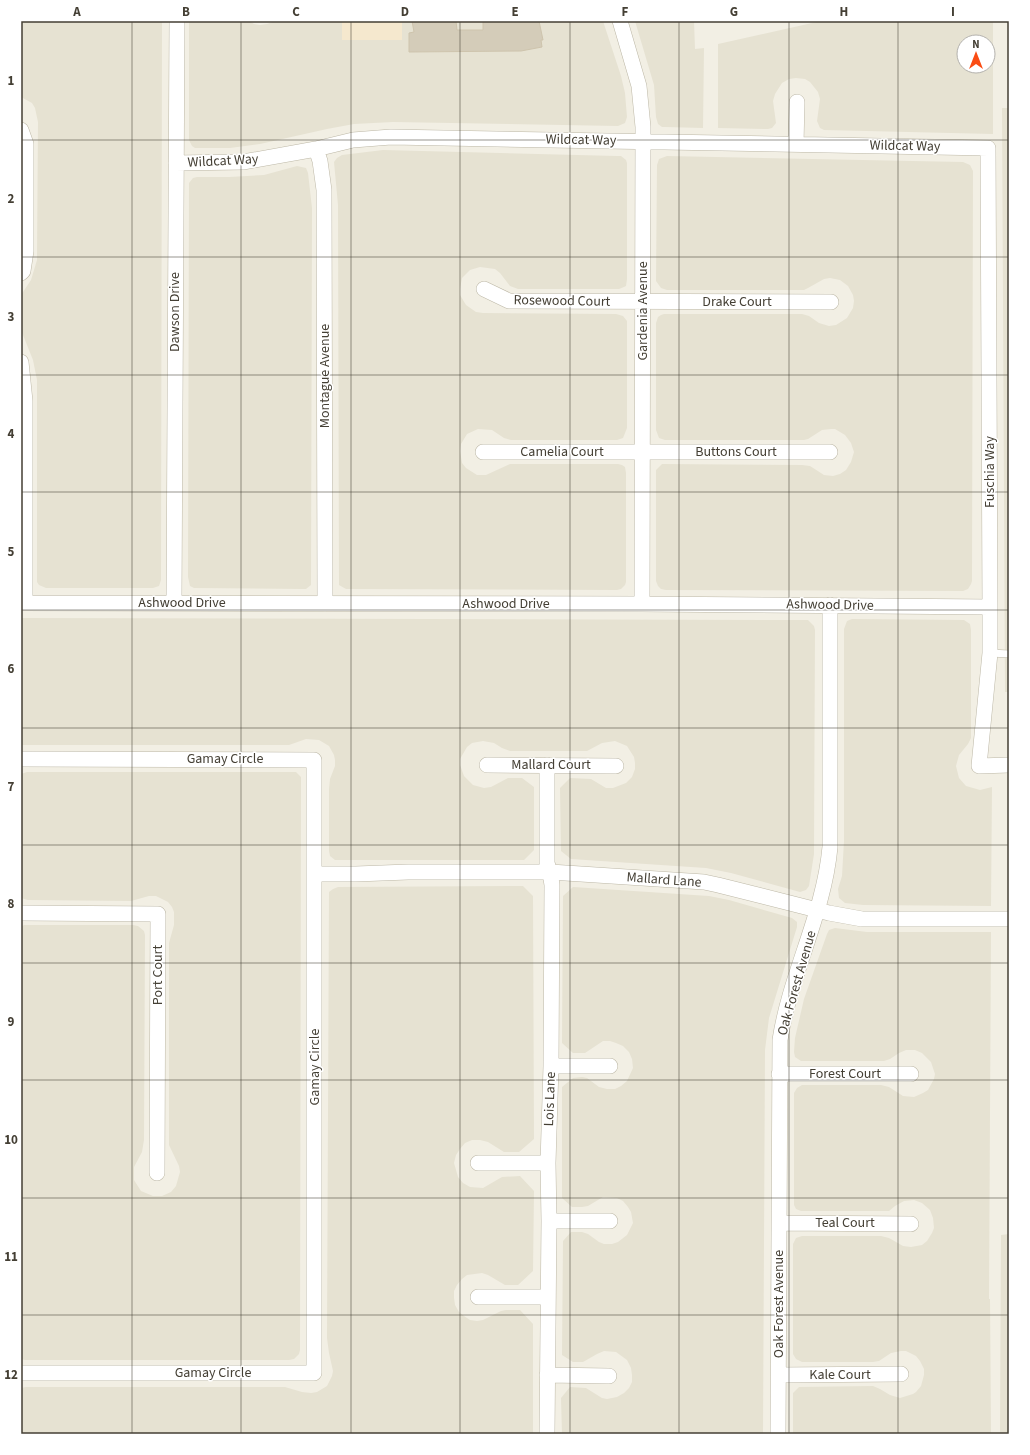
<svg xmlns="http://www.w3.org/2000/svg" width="1030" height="1455" font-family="'Source Sans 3',sans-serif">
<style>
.residential{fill:#e6e2d2;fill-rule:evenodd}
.commercial{fill:#f5e8ce}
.building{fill:#d4ccb9;stroke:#cec4ad}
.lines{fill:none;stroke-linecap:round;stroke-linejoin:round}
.lane-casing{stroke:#bdb8a7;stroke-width:8}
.street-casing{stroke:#bdb8a7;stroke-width:16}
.lane{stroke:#fff;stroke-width:7}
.street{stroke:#fff;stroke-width:15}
.grid{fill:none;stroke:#443f34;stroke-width:1;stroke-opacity:0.55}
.labels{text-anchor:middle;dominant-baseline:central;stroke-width:3;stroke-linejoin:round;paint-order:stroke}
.street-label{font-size:14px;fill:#443f34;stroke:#fff}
.neatline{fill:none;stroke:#443f34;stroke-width:1.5}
.grid-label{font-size:13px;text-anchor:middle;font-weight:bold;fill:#443f34}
</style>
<rect width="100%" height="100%" fill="#f2efe4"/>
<!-- residential -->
<path class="residential" d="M21,21h141l-1,559 -2,6 -6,2h-107l-7,-3 -2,-3v-202l-4,-20 -12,-30v-35l10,-15 6,-20 1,-138 -3,-14 -3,-5 -11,-6z
M189,21h60l5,3 6,1 7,-1 8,-3h67v19l60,-1v-18h201l18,55 4,17 2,24 -2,6 -7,3 -225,-4 -39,2 -27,5 -67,15 -30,4h-35l-3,-2 -3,-6z
M635,21h59l1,28 9,-1 -1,80 -38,-1h-3l-4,-3 -2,-7 -2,-32z
M821,21h172v113l-169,-4 -4,-2 -3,-7 3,-22 -2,-7 -8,-10 -5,-3 -9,-1 -7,1 -7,4 -7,11 -2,7 3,22 -4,5 -4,1 -50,-1v-84zM964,42h24v24h-24z
M1002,108h7v584h-4z
M383,150l234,6h4l5,4 1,3v116l-1,7 -2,1 -5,2h-101l-8,-3 -10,-13 -5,-4 -15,-2 -10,3 -8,8 -2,11v6l6,10 10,7 7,1 133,1 7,2 4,5v107l-4,10 -6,2h-106l-7,-2 -12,-8 -14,-1 -11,5 -6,10 -1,7 2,12 4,5 11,7h9l24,-11h108l4,1 3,2 1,6v109l-1,3 -4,4 -4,1 -271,-1 -7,-4 -1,-380 -4,-43 3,-4 5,-3z
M667,156l296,6 7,3 3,6 -1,410 -1,3 -3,5 -5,2 -297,-1 -5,-1 -3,-3 -2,-5v-111l6,-6 140,1 8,1 14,9 9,1 7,-2 6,-4 5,-8 3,-10 -3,-9 -6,-8 -10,-6h-4l-9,1 -14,9 -4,1h-139l-6,-2 -3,-8v-107l2,-6 3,-2 3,-1h138l7,2 10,7 10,3 7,-1 11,-7 6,-10 1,-7 -1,-6 -5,-9 -8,-6 -10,-2 -6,1 -16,9 -4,2h-137l-6,-2 -5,-7 1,-116 2,-6z
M297,166l9,2 2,5 4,35 -1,377 -5,4h-4l-108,-1 -4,-2 -2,-9 1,-394 4,-5 4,-1h32l35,-2z
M21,618l787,2 6,6 1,4 -1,224 -5,32 -3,4 -6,2 -69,-19 -25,-5 -135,-9 -10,-8 -1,-63 10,-10 21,1 15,9h7l13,-5 6,-6 3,-8v-6l-1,-6 -7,-11 -12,-5 -13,2 -15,8h-77l-8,-3 -8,-5 -11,-2 -11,2 -5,4 -7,12v6l4,11 9,9 11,3 7,-1 17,-9h14l12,9v63l-10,10h-189l-5,-4 -1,-5v-62l1,-10 5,-13v-6l-1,-5 -5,-9 -10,-6 -13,-1 -17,6h-268z
M852,619l112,1 6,4 1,6v108l-3,6 -9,11 -3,11 3,12 7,8 14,4 12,-3 -1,119 -128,-1 -18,-2 -6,-5 -1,-9 4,-13 2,-35v-212l3,-8z
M27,772h269l5,5 -1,573 -1,4 -5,5 -5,1h-264l-4,-1v-432l3,-2h109l5,1 6,5 1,4 -1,205 -2,12 -8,15v13l7,11 12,5h9l9,-4 5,-6 4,-14 -1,-6 -10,-21v-202l5,-18v-13l-2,-5 -4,-5 -12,-6h-7l-18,5 -103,-1 -7,-2v-124z
M523,886l10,10 1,243 -15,13h-15l-16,-10 -8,-2h-8l-7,3 -5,6 -4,6 -2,8 4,14 5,6 7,4 13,1 19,-11 18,-1 14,15 -1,80 -15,14h-13l-17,-10 -6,-2 -15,2 -5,4 -5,6 -3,6v7l1,7 4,7 5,4 6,4 7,1 6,-1 18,-9 5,-1h14l13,14v110h-512v-46l5,-1h259l17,5 9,1 6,-1 10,-6 5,-10 1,-5 -4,-18 -2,-15 2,-446 4,-3 5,-2z
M573,887l136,9 20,4 63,18 5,4v5l-28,91 -4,32 -2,384h-201l-1,-36 9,-11 16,1 16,10 5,1 10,-2 7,-4 5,-5 3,-6v-7l-1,-7 -4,-8 -11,-8 -12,-1 -7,3 -14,8h-10l-11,-7 1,-114 8,-9h11l6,2 11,8 5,2h8l6,-2 9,-7 6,-12 -2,-11 -3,-5 -5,-6 -6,-3 -14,-1 -15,9 -6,1h-10l-10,-9v-111l11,-9 9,-1 5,1 12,9 8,2h8l6,-3 6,-5 6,-13 -1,-9 -3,-7 -6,-6 -7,-3 -6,-2h-7l-18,12h-12l-11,-10 1,-147z
M835,928l32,4h124l-2,367h1l1,135h-198v-41l6,-6 74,-1 7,3 10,6 10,3 13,-4 3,-2 5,-6 3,-11v-6l-4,-8 -4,-5 -10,-5h-5l-10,2 -12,8 -6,1h-71l-6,-3 -3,-5v-110l3,-6 6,-2h79l8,2 14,8 8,1 11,-2 5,-4 5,-8 2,-5 -1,-10 -3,-8 -8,-7 -8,-3 -10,1 -9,5 -6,5h-88l-5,-2 -2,-4v-112l3,-5 5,-3h79l8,2 14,9 11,1 9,-4 5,-3 6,-11 1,-5 -4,-12 -9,-9 -7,-3h-9l-7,3 -9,6 -6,2h-83l-6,-4 -1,-5 1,-14 9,-39 23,-65 2,-4z
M1009,1234v200h-9l1,-199z"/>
<!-- commercial -->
<path class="commercial" d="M342,21h60v19h-60z"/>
<!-- building -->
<path class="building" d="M412,21h44l1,9h26v-9h56l4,19h-2l1,7 -21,4 -112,1v-19l5,-1z"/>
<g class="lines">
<defs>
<path id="lane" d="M990,653l19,1"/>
<path id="street" d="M620,21l19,65 4,41 -1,477
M21,130l5,14v107l-3,20 -2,2
M796,144l1,-42
M316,149l4,12 4,29 1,414
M176,163l67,-1 73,-13 37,-9 38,-3 597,11 2,459v46l-11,113 30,-1
M484,289l25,12 322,1
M21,362l4,39v202
M483,452h347
M21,603l621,1 348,3
M174,603l3,-582
M21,759l293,1v613h-293
M487,765l129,1
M547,765v98l3,9 2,13 -1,181 -3,97 1,58 -2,213
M315,874h41l52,-2h142l154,10 14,3 111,28 33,6h147
M21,913l137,1 -1,259
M551,1066h59
M779,1074h132
M478,1163h70
M549,1221h61
M779,1223l132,1
M478,1297h70
M547,1375l62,1
M779,1375l122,-1
M778,1434l2,-394c10,-66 44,-126 50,-193v-242"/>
</defs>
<!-- lane casing -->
<use href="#lane" class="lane-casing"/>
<!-- street casing -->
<use href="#street" class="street-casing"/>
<!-- lane -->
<use href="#lane" class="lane"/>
<!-- street -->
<use href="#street" class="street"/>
</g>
<!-- grid -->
<path class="grid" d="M132,21v1413M241,21v1413M351,21v1413M460,21v1413M570,21v1413M679,21v1413M789,21v1413M898,21v1413M21,140h988M21,257h988M21,375h988M21,492h988M21,610h988M21,728h988M21,845h988M21,963h988M21,1080h988M21,1198h988M21,1315h988"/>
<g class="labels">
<!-- street labels -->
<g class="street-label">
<text transform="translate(581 140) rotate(1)">Wildcat Way</text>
<text transform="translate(905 146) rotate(1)">Wildcat Way</text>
<text transform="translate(223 161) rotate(-3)">Wildcat Way</text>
<text transform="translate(562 301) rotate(1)">Rosewood Court</text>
<text x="737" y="302">Drake Court</text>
<text transform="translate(643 311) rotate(-90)">Gardenia Avenue</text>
<text transform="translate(175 312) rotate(-90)">Dawson Drive</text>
<text transform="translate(325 376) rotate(-90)">Montague Avenue</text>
<text x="562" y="452">Camelia Court</text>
<text x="736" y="452">Buttons Court</text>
<text transform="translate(990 472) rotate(-90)">Fuschia Way</text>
<text x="182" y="603">Ashwood Drive</text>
<text x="506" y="604">Ashwood Drive</text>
<text transform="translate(830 605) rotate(1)">Ashwood Drive</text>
<text x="225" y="759">Gamay Circle</text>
<text x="551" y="765">Mallard Court</text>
<text transform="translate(664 880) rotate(4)">Mallard Lane</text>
<text transform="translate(158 975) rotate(-90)">Port Court</text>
<text transform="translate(797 983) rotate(-74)">Oak Forest Avenue</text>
<text transform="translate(315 1067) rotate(-90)">Gamay Circle</text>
<text x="845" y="1074">Forest Court</text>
<text transform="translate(550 1099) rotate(-88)">Lois Lane</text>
<text x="845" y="1223">Teal Court</text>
<text transform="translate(779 1304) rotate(-90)">Oak Forest Avenue</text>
<text x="213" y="1373">Gamay Circle</text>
<text x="840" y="1375">Kale Court</text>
</g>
</g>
<!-- border -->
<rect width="1030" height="1455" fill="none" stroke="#ffffff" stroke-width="44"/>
<!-- north arrow -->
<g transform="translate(976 54)"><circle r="19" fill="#ffffff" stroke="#b4b2ae"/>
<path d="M0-3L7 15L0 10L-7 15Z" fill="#fa4c13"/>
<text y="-6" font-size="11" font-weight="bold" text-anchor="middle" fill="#443f34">N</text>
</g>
<rect x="22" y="22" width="986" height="1411" class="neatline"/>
<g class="grid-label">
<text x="77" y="16">A</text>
<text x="186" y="16">B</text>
<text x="296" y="16">C</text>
<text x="405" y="16">D</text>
<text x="515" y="16">E</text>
<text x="625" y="16">F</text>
<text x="734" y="16">G</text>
<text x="844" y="16">H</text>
<text x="953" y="16">I</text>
<text x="11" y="85">1</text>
<text x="11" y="203">2</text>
<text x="11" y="321">3</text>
<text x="11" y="438">4</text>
<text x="11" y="556">5</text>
<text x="11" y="673">6</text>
<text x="11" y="791">7</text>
<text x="11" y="908">8</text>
<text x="11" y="1026">9</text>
<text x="11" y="1144">10</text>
<text x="11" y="1261">11</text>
<text x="11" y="1379">12</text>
</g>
</svg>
